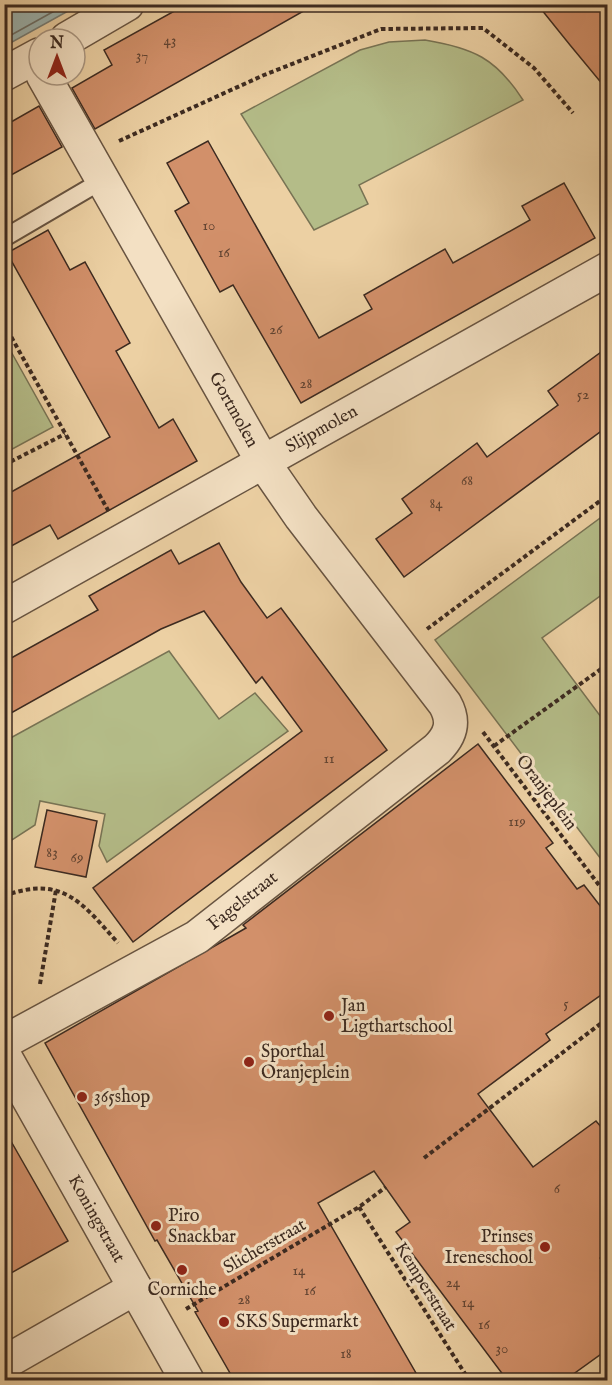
<svg xmlns="http://www.w3.org/2000/svg" width="612" height="1385" font-family="'IM FELL English',serif">
<style>
.green{fill:#b4bc88;stroke:#787354;stroke-width:1.5}
.water{fill:#9cb4b0;stroke:#767d76;stroke-width:1.5}
.lines{fill:none;stroke-linecap:round;stroke-linejoin:round}
.shore{stroke:#6c6f68;stroke-width:1.5}
.building{fill:#d2906a;stroke:#3c2a20;stroke-width:1.5}
.lane-casing{stroke:#685441;stroke-width:20}
.street-casing{stroke:#685441;stroke-width:36}
.path{stroke:#3c2a20;stroke-width:4;stroke-dasharray:4.5 3;stroke-linecap:butt}
.lane{stroke:#f3e0c3;stroke-width:16}
.street{stroke:#f3e0c3;stroke-width:33}
.poi-dot{fill:#8f2418;stroke:#f3e0c3;stroke-width:2}
.labels{text-anchor:middle;dominant-baseline:central;stroke-width:6;stroke-linejoin:round;paint-order:stroke}
.number-label{font-size:15px;fill:#624432}
.street-label{font-size:18px;fill:#3c2a20;stroke:#f3e0c3}
.poi-label{font-size:18px;fill:#3c2a20;stroke:#f3e0c3;text-anchor:start}
</style>
<rect width="100%" height="100%" fill="#ecd0a3"/>
<filter id="stains"><feTurbulence type="fractalNoise" baseFrequency=".00333" numOctaves="4"/><feColorMatrix values="0 0 0 0 .2 0 0 0 0 .09 0 0 0 0 .02 0 0 0 .5 -.17"/></filter>
<radialGradient id="worn" r=".72"><stop offset=".6" stop-color="#630" stop-opacity="0"/><stop offset="1" stop-color="#630" stop-opacity=".3"/></radialGradient>
<!-- green -->
<path class="green" d="M425,40c48,8 71,18 98,60l-164,85 9,19 -54,26 -73,-116 119,-64 29,-8z
M4,339l49,88 -48,26h-1z
M607,513v78l-65,47 65,87v142l-172,-227z
M169,651l50,68 36,-26 33,38 -181,131 -8,-16 6,-32 -65,-13 -5,24 -23,15 -7,-16v-83z"/>
<!-- water -->
<path class="water" d="M5,4h74v1l-74,41z"/>
<g class="lines">
<!-- shore -->
<path class="shore" d="M4,39l63,-35"/>
</g>
<!-- building -->
<path class="building" d="M187,4h129l-221,125 -23,-41 40,-23 -8,-15z
M537,4h71v87l-38,-46z
M39,106l23,41 -58,32v-53z
M208,141l111,197 53,-29 -8,-14 81,-46 8,14 77,-43 -8,-14 42,-23 31,55 -294,165 -68,-118 -13,7 -45,-81 14,-8 -22,-40z
M48,230l22,40 15,-8 45,81 -14,8 43,77 14,-9 24,42 -139,78 -8,-14 -46,25v-54l106,-59 -103,-184z
M608,347v79l-204,151 -28,-38 36,-26 -10,-14 75,-56 10,14 71,-52 -10,-14z
M219,543l22,39 26,36 14,-10 106,142 -254,192 -40,-54 209,-157 -40,-54 -6,6 -52,-72 -43,18 -157,88v-55l94,-52 -9,-14 82,-46 8,14z
M478,744l75,99 -7,5 31,41 7,-4 24,31v74l-62,44 4,6 -72,54 55,73 63,-46 12,14v114l-8,9 8,10v81l-43,31h-58l-111,-148 14,-10 -36,-51 -56,32 102,177h-186l-39,-68 3,-1 -41,-71 -2,1 -110,-198 201,-115 -3,-3z
M47,810l50,11 -11,56 -51,-10z
M4,1129l64,112 -64,36z"/>
<g class="lines">
<defs>
<path id="lane" d="M4,238l99,-58"/>
<g id="street">
<path d="M67,39l60,-35"/>
<path d="M4,74l35,-19"/>
<path id="s1" d="M4,607l604,-338"/>
<path id="s2" d="M4,1042l193,-105 240,-188c14,-14 18,-27 8,-45l-144,-187 -38,-55 -220,-387"/>
<path id="s3" d="M4,1055l183,325"/>
<path d="M4,1363l131,-75"/>
</g>
</defs>
<!-- lane casing -->
<use href="#lane" class="lane-casing"/>
<!-- street casing -->
<use href="#street" class="street-casing"/>
<!-- path -->
<path class="path" d="M119,141l145,-66 117,-46 102,-1 51,40 39,45
M4,324l105,188
M4,465l61,-31
M427,629l181,-134
M483,732l125,165
M494,746l114,-82
M4,896c59,-22 79,8 114,47
M40,984l16,-94
M424,1158l184,-140
M359,1207l110,173
M186,1309l173,-102 27,-20"/>
<!-- lane -->
<use href="#lane" class="lane"/>
<!-- street -->
<use href="#street" class="street"/>
</g>
<!-- markers -->
<g class="poi-dot">
<circle cx="329" cy="1016" r="6"/>
<circle cx="249" cy="1062" r="6"/>
<circle cx="82" cy="1097" r="6"/>
<circle cx="156" cy="1226" r="6"/>
<circle cx="545" cy="1247" r="6"/>
<circle cx="182" cy="1270" r="6"/>
<circle cx="224" cy="1322" r="6"/>
</g>
<g class="labels">
<!-- number labels -->
<g class="number-label">
<text x="170" y="40">43</text>
<text x="142" y="55">37</text>
<text x="209" y="225">10</text>
<text x="224" y="252">16</text>
<text x="276" y="329">26</text>
<text x="306" y="383">28</text>
<text x="583" y="394">52</text>
<text x="467" y="480">68</text>
<text x="436" y="503">84</text>
<text x="329" y="758">11</text>
<text x="517" y="821">119</text>
<text x="52" y="852">83</text>
<text x="77" y="857">69</text>
<text x="566" y="1003">5</text>
<text x="557" y="1188">6</text>
<text x="299" y="1270">14</text>
<text x="453" y="1282">24</text>
<text x="310" y="1290">16</text>
<text x="244" y="1299">28</text>
<text x="468" y="1302">14</text>
<text x="484" y="1324">16</text>
<text x="502" y="1348">30</text>
<text x="346" y="1353">18</text>
</g>
<!-- street labels -->
<g class="street-label">
<text transform="translate(233 410) rotate(61)">Gortmolen</text>
<text stroke="none"><textPath href="#s1" startOffset="364">Slijpmolen</textPath></text>
<text transform="translate(546 793) rotate(53)">Oranjeplein</text>
<text stroke="none"><textPath href="#s2" startOffset="278">Fagelstraat</textPath></text>
<text stroke="none"><textPath href="#s3" startOffset="188">Koningstraat</textPath></text>
<text transform="translate(265 1247) rotate(-30)">Slicherstraat</text>
<text transform="translate(425 1287) rotate(58)">Kemperstraat</text>
</g>
<!-- poi labels -->
<g class="poi-label">
<text x="341" y="1006">Jan<tspan x="341" dy="21">Ligthartschool</tspan></text>
<text x="261" y="1052">Sporthal<tspan x="261" dy="21">Oranjeplein</tspan></text>
<text x="94" y="1097">365shop</text>
<text x="168" y="1216">Piro<tspan x="168" dy="21">Snackbar</tspan></text>
<text x="533" y="1237" text-anchor="end">Prinses<tspan x="533" dy="21">Ireneschool</tspan></text>
<text x="182" y="1290" text-anchor="middle">Corniche</text>
<text x="236" y="1322">SKS Supermarkt</text>
</g>
</g>
<!-- margin -->
<rect width="612" height="1385" fill="none" stroke="#ecd0a3" stroke-width="24"/>
<rect x="6" y="6" width="600" height="1373" fill="none" stroke="#3c2a20" stroke-width="3"/>
<rect x="12" y="12" width="588" height="1361" fill="none" stroke="#3c2a20" stroke-width="1.5"/>
<!-- north arrow -->
<g transform="translate(57 57)"><circle r="28" fill="#f3e0c3" stroke="#aa9782" stroke-width="1.5"/>
<path d="M0-4.5L10 22L0 15L-10 22Z" fill="#8f2418"/>
<text y="-9" font-size="16" font-weight="bold" text-anchor="middle" fill="#3c2a20">N</text>
</g>
<rect width="100%" height="100%" filter="url(#stains)"/>
<rect width="100%" height="100%" fill="url(#worn)"/>
</svg>
